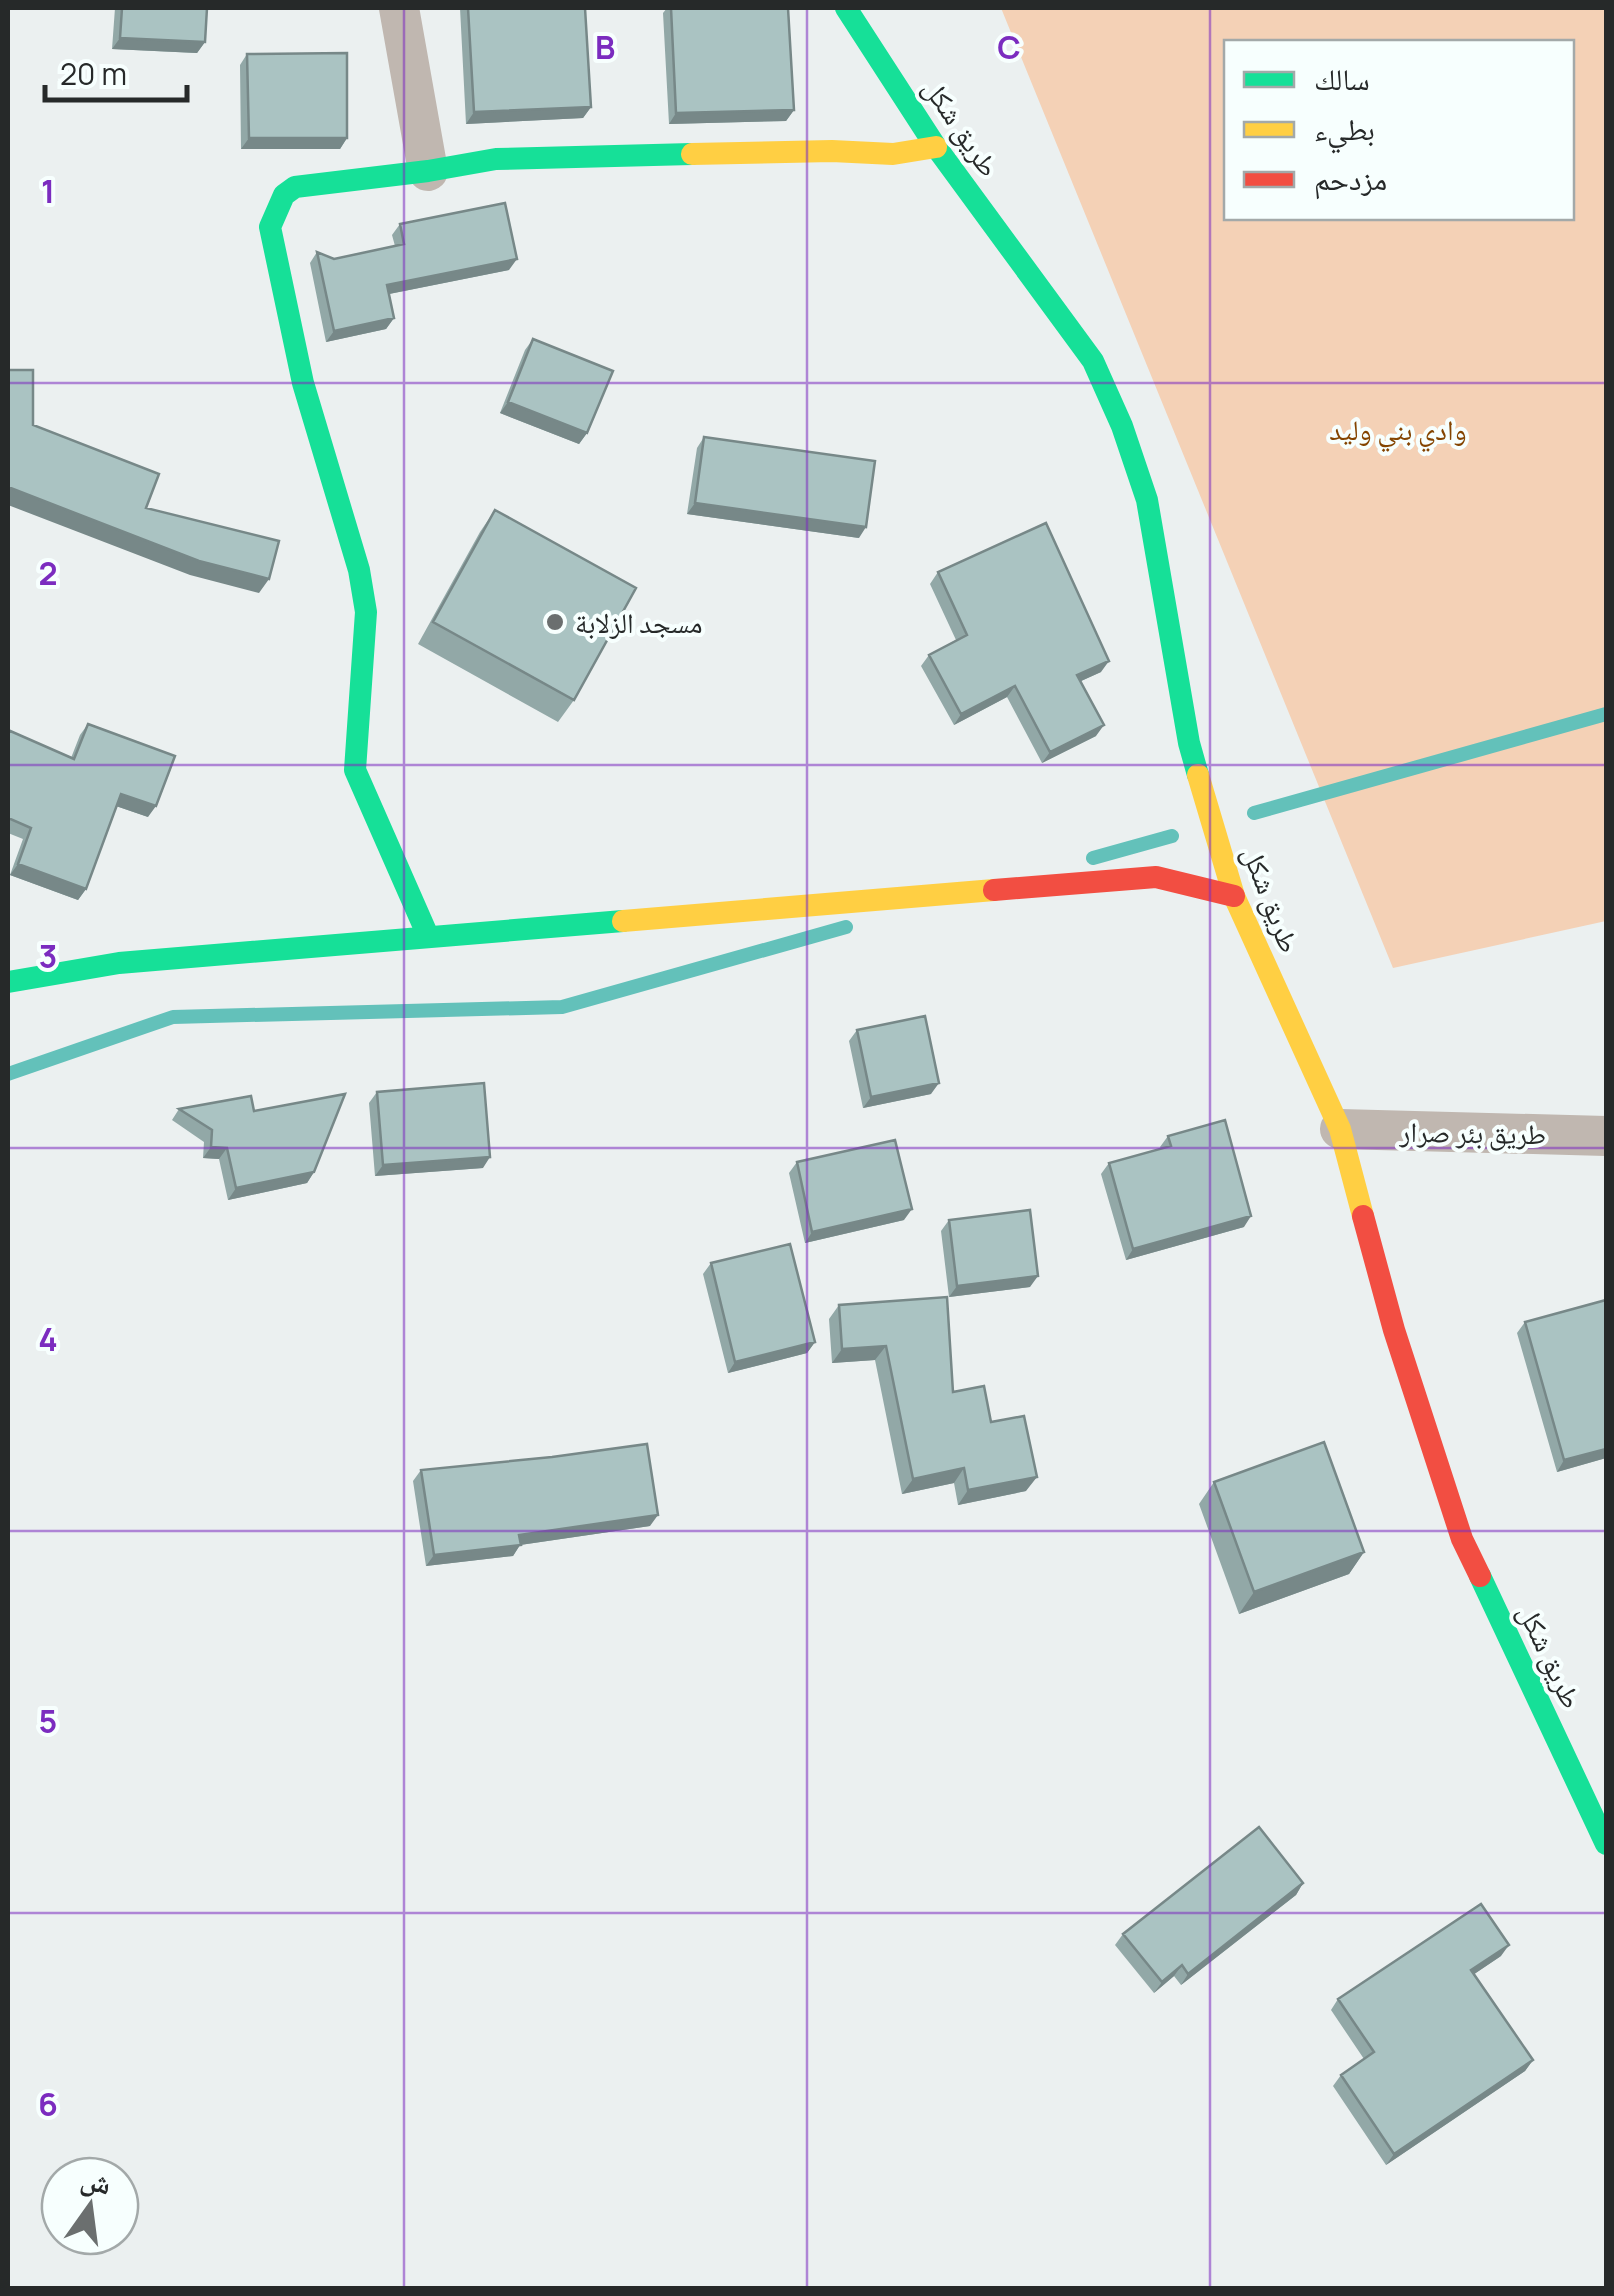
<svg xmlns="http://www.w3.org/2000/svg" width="1614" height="2296" font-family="Manrope,'Noto Naskh Arabic',sans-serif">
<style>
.green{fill:#f4d1b6;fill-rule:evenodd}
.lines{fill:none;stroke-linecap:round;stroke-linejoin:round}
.stream{stroke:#63c1ba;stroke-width:14}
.street{stroke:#c0b7b0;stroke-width:40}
.fast{stroke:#16e098;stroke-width:22}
.slow{stroke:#ffcf43;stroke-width:22}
.jam{stroke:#f24e42;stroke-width:22}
.wall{fill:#92a8a7}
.shaded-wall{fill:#788}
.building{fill:#aac3c2;stroke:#788;stroke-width:2.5}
.grid{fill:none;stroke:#7b2cbf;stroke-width:2.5;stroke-opacity:0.55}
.poi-dot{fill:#6b6f6f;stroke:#f7fffe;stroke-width:4}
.labels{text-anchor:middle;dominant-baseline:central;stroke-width:8;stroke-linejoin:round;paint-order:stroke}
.street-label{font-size:28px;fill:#262929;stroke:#f7fffe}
.park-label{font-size:28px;fill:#844400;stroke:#f7fffe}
.poi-label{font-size:28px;fill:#262929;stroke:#f7fffe;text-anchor:start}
.grid-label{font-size:32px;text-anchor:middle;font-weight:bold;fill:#7b2cbf;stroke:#f7fffe;stroke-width:8;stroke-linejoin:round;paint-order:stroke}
</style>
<rect width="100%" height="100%" fill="#ebf0f0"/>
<!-- green -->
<path class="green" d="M1001,8h605v913l-213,47zM1226,42h346v176h-346z"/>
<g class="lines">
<!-- stream -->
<path class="stream" d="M1254,813l352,-99
M1093,858l79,-22
M8,1074l165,-57 389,-10 284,-80"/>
<!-- street -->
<path class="street" d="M399,8l29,163
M1340,1129l266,7"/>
<!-- fast -->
<path class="fast" d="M846,8l90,139 157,214 29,65 25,74 42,243 9,32
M428,936l-73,-166 11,-158 -7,-42 -56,-187 -33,-156 14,-32 11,-8 133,-16 68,-12 196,-5
M8,982l111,-19 504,-42
M1480,1576l126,268"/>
<!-- slow -->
<path class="slow" d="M692,154l140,-3 61,3 43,-7
M1198,775l36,121 106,233 23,87
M623,921l371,-31"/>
<!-- jam -->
<path class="jam" d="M994,890l162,-13 78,19
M1363,1216l31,114 68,209 18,37"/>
</g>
<!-- wall -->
<path class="wall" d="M115,8h92l-2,34 -8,11 -85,-4z
M460,8h125l6,99 -8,11 -117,6z
M667,8h121l6,102 -8,11 -117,3 -6,-111z
M247,54l100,84 -7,11h-99l-1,-84z
M400,224l109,46 -120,24 5,24 -8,11 -60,13 -16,-79 7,-11 17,7 61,-13 -3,-11z
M533,339l54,94 -8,11 -79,-31 25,-63z
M704,437l155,101 -172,-24 10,-66z
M495,510l79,190 -16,22 -140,-78 62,-112z
M938,572l163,100 -20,9 15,55 -54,27 -35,-66 -53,28 -33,-59 8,-11 27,-15 -26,-56z
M88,724l60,93 -32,-11 -30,83 -8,11 -68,-25 13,-36 -15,-6v-103l63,28 9,-23z
M857,1030l74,64 -68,14 -14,-67z
M377,1092l106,76 -108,8 -6,-73z
M179,1109l75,2 60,61 -7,11 -79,17 -9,-41 -16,-1 1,-16 -32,-22z
M1168,1136l76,91 -118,33 -25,-86 8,-11 52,-14 -1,-2z
M797,1162l107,58 -99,23 -16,-70z
M949,1220l81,67 -81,10 -8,-66z
M711,1263l104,79 -8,11 -79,20 -25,-99z
M1606,1300v158l-49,14 -40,-139 8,-11z
M839,1305l152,117 35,69 -68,14 -4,-22 -52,11 -27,-134 -43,3 -3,-44z
M421,1470l229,56 -130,19 -7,11 -87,10 -13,-85z
M1214,1482l150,70 -15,22 -110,40 -40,-110z
M1303,1883l-7,12 -115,90 -7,-9 -20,17 -39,-48 8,-11z
M1501,1956l-27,18 59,86 -8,11 -139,94 -53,-79 8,-11 23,-16 -33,-49 7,-11z"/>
<!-- shaded-wall -->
<path class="shaded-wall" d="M120,38l85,4 -8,11 -85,-4z
M591,107l-8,11 -117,6 8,-12z
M794,110l-8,11 -117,3 7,-11z
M249,138h98l-7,11h-99z
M517,259l-8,11 -130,26 8,-11z
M394,318l-8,11 -60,13 8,-11z
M508,402l79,31 -8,11 -79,-31z
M8,487l261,92 -10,14 -69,-18 -182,-70z
M695,503l171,24 -7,11 -172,-24z
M1109,661l-8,11 -31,14 7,-11z
M1015,686l-8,11 -53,28 7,-11z
M1104,725l-8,11 -54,27 8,-11z
M121,794l35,12 -8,11 -35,-12z
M18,864l68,25 -8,11 -68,-25z
M939,1083l-8,11 -68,14 8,-11z
M211,1147l16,1 -8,11 -16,-1z
M490,1157l-7,11 -108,8 8,-11z
M314,1172l-7,11 -79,17 8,-12z
M912,1209l-8,11 -99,23 7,-11z
M1251,1216l-7,11 -118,33 7,-11z
M1038,1276l-8,11 -81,10 8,-11z
M815,1342l-8,11 -79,20 7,-11z
M886,1346l-11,14 -43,3 10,-14z
M1606,1449v9l-49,14 7,-12z
M964,1468l-10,15 -52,11 11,-15z
M1037,1477l-11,14 -68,14 10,-15z
M658,1515l-8,11 -130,19 -7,11 -87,10 8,-11 85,-20z
M1364,1552l-15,22 -110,40 15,-22z
M1303,1883l-7,12 -115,90 7,-11z
M1509,1945l-8,11 -37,25 7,-11z
M1182,1965l-8,11 -20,17 8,-11z
M1533,2060l-8,11 -139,94 8,-11z"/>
<!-- building -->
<path class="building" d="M122,8h85l-2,34 -85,-4z
M468,8h117l6,99 -117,5z
M671,8h117l6,102 -118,3z
M347,53v85h-98l-2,-84z
M505,203l12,56 -130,26 7,33 -60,13 -17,-79 17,7 70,-15 -4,-20z
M533,339l80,32 -26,62 -79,-31z
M8,370h25v55l126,49 -13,34 133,33 -10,38 -70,-18 -191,-74z
M704,437l171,24 -9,66 -171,-24z
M495,510l141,78 -62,112 -141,-78z
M1046,523l63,138 -32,14 27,50 -54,27 -35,-66 -54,28 -32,-59 38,-20 -29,-63z
M88,724l87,32 -19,50 -35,-12 -35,95 -68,-25 13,-36 -23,-10v-88l66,29z
M925,1016l14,67 -68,14 -14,-67z
M484,1083l6,74 -107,8 -6,-73z
M345,1094l-31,78 -78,16 -9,-40 -16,-1 1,-17 -33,-21 72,-13 3,15z
M1225,1120l26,96 -118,33 -24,-86 62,-17 -3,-10z
M895,1140l17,69 -100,23 -15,-70z
M1030,1210l8,66 -81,10 -8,-66z
M790,1244l25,98 -80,20 -24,-99z
M947,1297l6,95 31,-6 7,36 33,-6 13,61 -69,13 -4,-22 -51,11 -27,-133 -44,3 -3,-44z
M1606,1300v149l-42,11 -39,-138z
M1324,1442l40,110 -110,40 -40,-110z
M647,1444l11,71 -139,20 2,10 -87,10 -13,-85 131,-13z
M1259,1827l44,56 -115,91 -6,-9 -20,17 -39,-48z
M1481,1904l28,41 -38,25 62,90 -139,94 -53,-79 33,-23 -36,-53z"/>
<!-- grid -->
<path class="grid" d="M404,8v2280M807,8v2280M1210,8v2280M8,383h1598M8,765h1598M8,1148h1598M8,1531h1598M8,1913h1598"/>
<!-- markers -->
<circle class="poi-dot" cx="555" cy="622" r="10"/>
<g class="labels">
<!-- street labels -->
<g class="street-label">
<text transform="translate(962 127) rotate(56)">طريق شكل</text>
<text transform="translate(1272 899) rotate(69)">طريق شكل</text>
<text transform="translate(1473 1132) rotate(1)">طريق بئر صرار</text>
<text transform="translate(1551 1656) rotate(65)">طريق شكل</text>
</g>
<!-- park labels -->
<g class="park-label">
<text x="1398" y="429">وادي بني وليد</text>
</g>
<!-- poi labels -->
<g class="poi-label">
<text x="575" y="622">مسجد الزلابة</text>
</g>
</g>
<g class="grid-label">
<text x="605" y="59">B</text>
<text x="1009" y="59">C</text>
<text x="48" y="203">1</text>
<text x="48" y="585">2</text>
<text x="48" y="968">3</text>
<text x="48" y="1351">4</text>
<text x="48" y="1733">5</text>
<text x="48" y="2116">6</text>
</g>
<!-- border -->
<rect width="1614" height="2296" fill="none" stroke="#262929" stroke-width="20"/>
<!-- legend -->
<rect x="1224" y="40" width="350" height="180" fill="#f7fffe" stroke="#a3a9a9" stroke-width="2.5"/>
<rect x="1244" y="72" width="50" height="15" fill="#16e098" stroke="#a3a9a9" stroke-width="2.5"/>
<text x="1314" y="90" font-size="30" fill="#262929">سالك</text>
<rect x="1244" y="122" width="50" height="15" fill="#ffcf43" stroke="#a3a9a9" stroke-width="2.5"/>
<text x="1314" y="140" font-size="30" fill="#262929">بطيء</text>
<rect x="1244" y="172" width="50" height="15" fill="#f24e42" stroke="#a3a9a9" stroke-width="2.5"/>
<text x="1314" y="190" font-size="30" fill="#262929">مزدحم</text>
<!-- north arrow -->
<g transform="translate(90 2206) rotate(14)"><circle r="48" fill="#f7fffe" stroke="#a3a9a9" stroke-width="2.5"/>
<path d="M0-8L18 38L0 25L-18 38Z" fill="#6b6f6f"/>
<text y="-15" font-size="28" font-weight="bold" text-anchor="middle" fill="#262929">ش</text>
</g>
<!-- scale -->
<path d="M45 85v15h142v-15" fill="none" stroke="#262929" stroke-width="5"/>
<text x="60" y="85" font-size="30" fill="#262929" stroke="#f7fffe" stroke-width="8" paint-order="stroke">20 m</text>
</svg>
